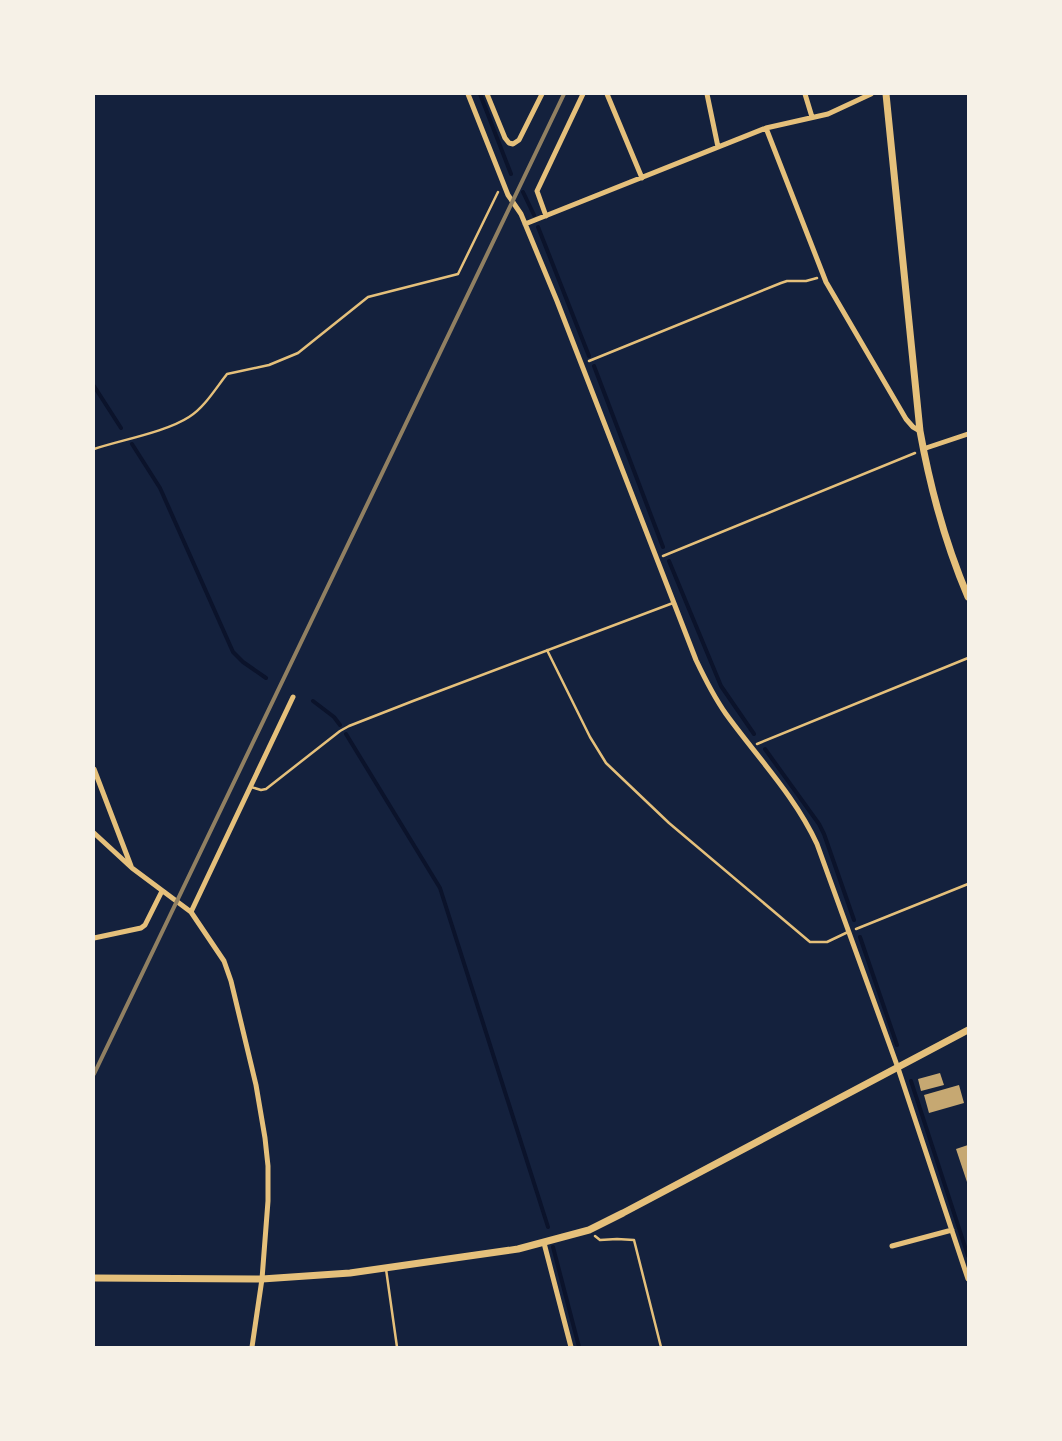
<svg xmlns="http://www.w3.org/2000/svg" width="1062" height="1441" font-family="'Public Sans',sans-serif">
<style>
.lines{fill:none;stroke-linecap:round;stroke-linejoin:round}
.stream{stroke:#0b132b;stroke-width:4}
.building{fill:#c6a872}
.path{stroke:#e5c07b;stroke-width:2.5}
.service{stroke:#e5c07b;stroke-width:2.5}
.minor{stroke:#e5c07b;stroke-width:5}
.secondary{stroke:#e5c07b;stroke-width:7}
.rail{stroke:#918062;stroke-width:4}
</style>
<rect width="100%" height="100%" fill="#14213d"/>
<g class="lines">
<!-- stream -->
<path class="stream" d="M480,94l31,80
M523,192l11,23
M538,227l51,129
M594,366l69,181
M94,386l27,42
M132,444l28,44 73,164 10,10 23,16
M669,561l52,125 33,48
M313,701l21,16 6,8
M346,734l94,154 108,339
M765,749l54,75 5,10 30,86
M860,937l37,108
M911,1081l57,175
M553,1247l26,100"/>
</g>
<!-- building -->
<path class="building" d="M940,1073l4,12 -23,6 -3,-12z
M959,1085l5,18 -35,10 -5,-18z
M968,1145v40l-12,-36z"/>
<g class="lines">
<!-- path -->
<path class="path" d="M589,361l192,-78 6,-2h19l11,-3
M94,449c27,-9 72,-17 95,-32 15,-9 27,-29 38,-43l42,-9 29,-12 70,-56 90,-23 40,-82
M663,556l252,-103
M757,744l211,-86
M856,929l112,-45
M595,1236l5,4 17,-1 17,1 27,107"/>
<!-- service -->
<path class="service" d="M547,650l43,87 16,26 63,60 141,119h17l21,-10
M251,787l10,3 5,-1 74,-58 9,-5 64,-25 260,-98
M386,1269l11,78"/>
<!-- minor -->
<path class="minor" d="M468,94l40,101 13,19 36,87 139,359c9,19 18,37 30,54 31,43 69,82 91,130l81,224 70,211
M487,94l18,44 4,5 4,1 6,-4 23,-46
M607,94l35,84
M707,94l11,53
M805,94l7,23
M766,128l60,154 80,137 7,8 7,4
M546,216l-9,-25 46,-97
M525,224l241,-96 62,-14 43,-20
M923,449l45,-15
M94,769l37,97
M94,833l38,35 59,44 33,49 7,20 25,104 9,53 3,28v35l-6,78 -10,68
M191,912l102,-215
M94,938l47,-10 4,-3 17,-34
M544,1243l27,104
M892,1246l60,-16"/>
<!-- secondary -->
<path class="secondary" d="M886,94l34,337c10,56 26,114 48,166
M94,1278l168,1 88,-6 168,-24 71,-19 34,-17 345,-183"/>
<!-- rail -->
<path class="rail" d="M94,1074l470,-980"/>
</g>
<!-- border -->
<rect width="1062" height="1441" fill="none" stroke="#f6f1e7" stroke-width="190"/>
</svg>
